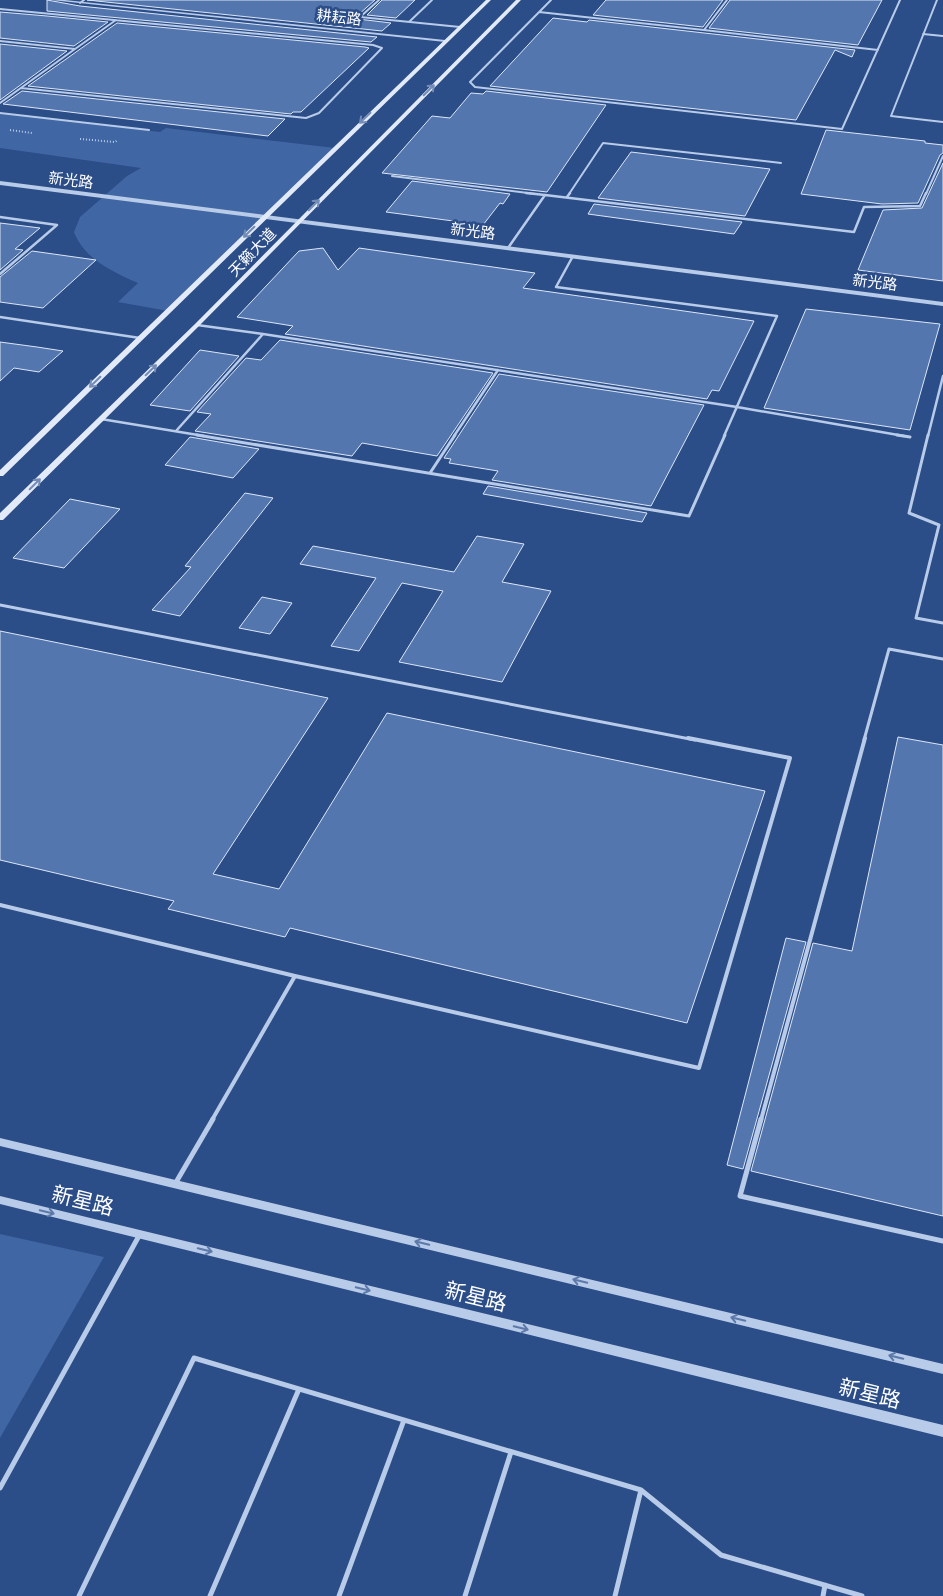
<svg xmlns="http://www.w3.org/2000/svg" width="943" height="1596" font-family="'IBM Plex Sans','Noto Sans SC',sans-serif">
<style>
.green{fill:#4066a4}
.building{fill:#5376af;stroke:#dce6f7}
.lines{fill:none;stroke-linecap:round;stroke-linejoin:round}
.path{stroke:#b8cbe8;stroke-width:2;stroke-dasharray:1 2;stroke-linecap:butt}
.service-far4{stroke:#b8cbe8;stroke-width:2}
.service-far3{stroke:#b8cbe8;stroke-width:2.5}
.service-far2{stroke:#b8cbe8;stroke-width:3}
.service-far1{stroke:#b8cbe8;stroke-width:4}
.service{stroke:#b8cbe8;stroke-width:5}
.tertiary{fill:#b8cbe8;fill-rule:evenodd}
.secondary{fill:#e2eaf8;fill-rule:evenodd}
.oneway{stroke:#748cb5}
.oneway2{stroke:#5c79aa}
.labels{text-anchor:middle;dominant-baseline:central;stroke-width:5;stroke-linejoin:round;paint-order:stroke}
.far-street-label{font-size:15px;fill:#fff;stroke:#2b4d88}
.near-street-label{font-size:21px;fill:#fff;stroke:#2b4d88}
</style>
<rect width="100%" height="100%" fill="#2b4d88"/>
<!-- green -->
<path class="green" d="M0,113l160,19 6,-4 169,20 -167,163 -50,-9 20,-19c-25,-11 -54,-24 -64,-51l6,-15 47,-41 14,-8 -141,-20z
M0,1234l104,23 -104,181z"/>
<!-- building -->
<path class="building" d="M47,0l33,6 297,31 -6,5 -324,-31z
M87,0h288l-17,15v4l33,4 -9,8z
M382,0h33l-19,18 -29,-3z
M606,0h117l-20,27 -110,-12z
M730,0h152l-24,45 -149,-17z
M0,12l47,4 61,6 -34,24 -74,-8z
M553,18l34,4 2,-2 266,30 -3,7 -17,-7 -39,70 -306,-34z
M117,23l248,24 4,1 -68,64h-8l-2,2 -263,-28z
M0,44l67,7 -67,49z
M22,91l263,28 -17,17 -265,-32z
M486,91l120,14 -59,87 -165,-19 50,-57 18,2 21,-25 12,1z
M826,130l99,11v2l18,2v8l-3,2 -22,48 -36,1 -81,-10z
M631,152l139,17 -25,47 -147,-18z
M943,163v118l-85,-11 25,-60 39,-2z
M412,181l98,13 -7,10 -3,-1 -17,22 -97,-13z
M594,204l148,18 -8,12 -146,-20z
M0,223l40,5 -25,21 8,1 -23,20z
M323,248l15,22 21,-22 176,25 -12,15 231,33 -35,70 -7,-1 -5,9 -422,-65 8,-8 -56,-9 62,-66z
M32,251l64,9 -53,48 -43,-6v-25z
M806,309l134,15 -30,106 -146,-22z
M280,340l213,33 -56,83 -75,-13 -10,13 -157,-25 16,-17 -14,-2 49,-54 15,2z
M0,342l37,5 26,4 -24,21 -25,-4 -14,13z
M200,350l39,6 -49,55 -40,-6z
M499,374l205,31 -53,101 -159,-26 6,-9 -49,-8 2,-4 -7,-1z
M190,437l6,1 63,11 -26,29 -68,-13z
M488,486l159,27 -5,9 -159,-28z
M245,493l28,5 -93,118 -28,-6 39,-43 -6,-1z
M70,499l50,10 -56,59 -51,-10z
M477,536l47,8 -22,38 49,9 -49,91 -103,-20 44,-71 -41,-8 -43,68 -28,-5 45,-68 -76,-14 13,-18 141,26z
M262,597l30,6 -22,31 -31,-6z
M0,631l328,67 -115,176 66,15 108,-176 378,78 -78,232 -397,-95 -5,9 -117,-28 6,-8 -174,-41z
M898,737l45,8v471l-192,-45 62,-228 39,8z
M786,938l20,4 -63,227 -16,-4z"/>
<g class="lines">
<!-- path -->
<path class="path" d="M10,130l22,3
M80,139l35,3 3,-2"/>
<!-- service-far4 -->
<path class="service-far4" d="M379,0l-19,17 100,10
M551,0l-81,82 5,5 367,42 58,-129
M937,0l-46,116 52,6
M80,3l4,-3
M0,9l373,36 9,3 -63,65 -13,5 -285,-30
M539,12l165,18 23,-30
M409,22l23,-22
M704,30l174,20
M923,34l20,2
M0,41l75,8 -75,54
M75,49l41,-29
M0,113l149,17
M392,176l144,18
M569,194l34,-51 178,20
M926,194l17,-38"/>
<!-- service-far3 -->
<path class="service-far3" d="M526,193l19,2
M567,197l3,-4
M0,217l57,8
M508,248l37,-53 309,37 10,-25 56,-1 6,-13
M573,256l-17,31 221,29 -53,120
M0,274l57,-49
M0,317l140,21
M263,334l474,73 167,29
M101,419l103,17
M176,431l87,-97 -66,-9
M454,436l44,-66
M928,436l15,-60"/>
<!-- service-far2 -->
<path class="service-far2" d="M197,435l492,81 36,-81
M897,435l13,2
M928,435l-19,78 30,12 -23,93 27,5
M430,473l25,-38
M0,605l695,135
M864,740l25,-91 54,10"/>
<!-- service-far1 -->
<path class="service-far1" d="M0,905l295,71 -83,144
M295,976l404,92 91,-310 -102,-20
M761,1120l104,-382"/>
<!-- service -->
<path class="service" d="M761,1119l-21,77 203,45
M175,1184l38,-65
M0,1488l140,-254
M79,1596l115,-238 447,132 80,65 141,41
M210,1596l89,-207
M339,1596l65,-176
M465,1596l46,-144
M615,1596l26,-106
M823,1596l2,-11"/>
<!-- tertiary -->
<path class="tertiary" d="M51,0h14l380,40 2,1 -2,1z
M0,181l943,121v4l-943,-121z
M0,1138l943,226v10l-943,-228z
M0,1196l943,229v12l-943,-233z"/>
<!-- secondary -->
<path class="secondary" d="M486,0h5l-488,476h-3v-6z
M516,0h5l-322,326 -196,194h-3v-7l195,-189z"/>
</g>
<!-- one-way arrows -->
<defs><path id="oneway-shaft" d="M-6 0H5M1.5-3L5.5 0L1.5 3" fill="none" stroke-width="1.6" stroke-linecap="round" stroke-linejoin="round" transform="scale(1.25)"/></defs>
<g class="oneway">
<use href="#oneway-shaft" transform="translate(429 90) rotate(-45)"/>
<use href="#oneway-shaft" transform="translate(365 118) rotate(136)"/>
<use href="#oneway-shaft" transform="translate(314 205) rotate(-45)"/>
<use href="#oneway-shaft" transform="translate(249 232) rotate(136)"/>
<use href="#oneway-shaft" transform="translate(151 370) rotate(-44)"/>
<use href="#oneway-shaft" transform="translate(95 382) rotate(136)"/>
<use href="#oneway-shaft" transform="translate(35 484) rotate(-45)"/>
</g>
<g class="oneway2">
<use href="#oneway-shaft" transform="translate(47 1212) rotate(14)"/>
<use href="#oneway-shaft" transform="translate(422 1243) rotate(-166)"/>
<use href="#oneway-shaft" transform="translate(205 1250) rotate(14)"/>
<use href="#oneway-shaft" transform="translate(580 1281) rotate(-166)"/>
<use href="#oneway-shaft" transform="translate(363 1289) rotate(14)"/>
<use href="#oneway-shaft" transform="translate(738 1319) rotate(-166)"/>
<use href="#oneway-shaft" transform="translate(521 1328) rotate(14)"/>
<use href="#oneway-shaft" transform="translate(896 1357) rotate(-166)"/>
</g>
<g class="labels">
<!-- far-street labels -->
<g class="far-street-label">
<text transform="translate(339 17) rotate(6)">耕耘路</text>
<text transform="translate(71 180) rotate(7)">新光路</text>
<text transform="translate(473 231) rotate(7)">新光路</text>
<text transform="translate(252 252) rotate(-46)">天籁大道</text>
<text transform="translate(875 282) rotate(7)">新光路</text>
</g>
<!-- near-street labels -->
<g class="near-street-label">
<text transform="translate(83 1200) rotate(14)">新星路</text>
<text transform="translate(476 1296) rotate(14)">新星路</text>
<text transform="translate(870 1393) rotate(14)">新星路</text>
</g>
</g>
</svg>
